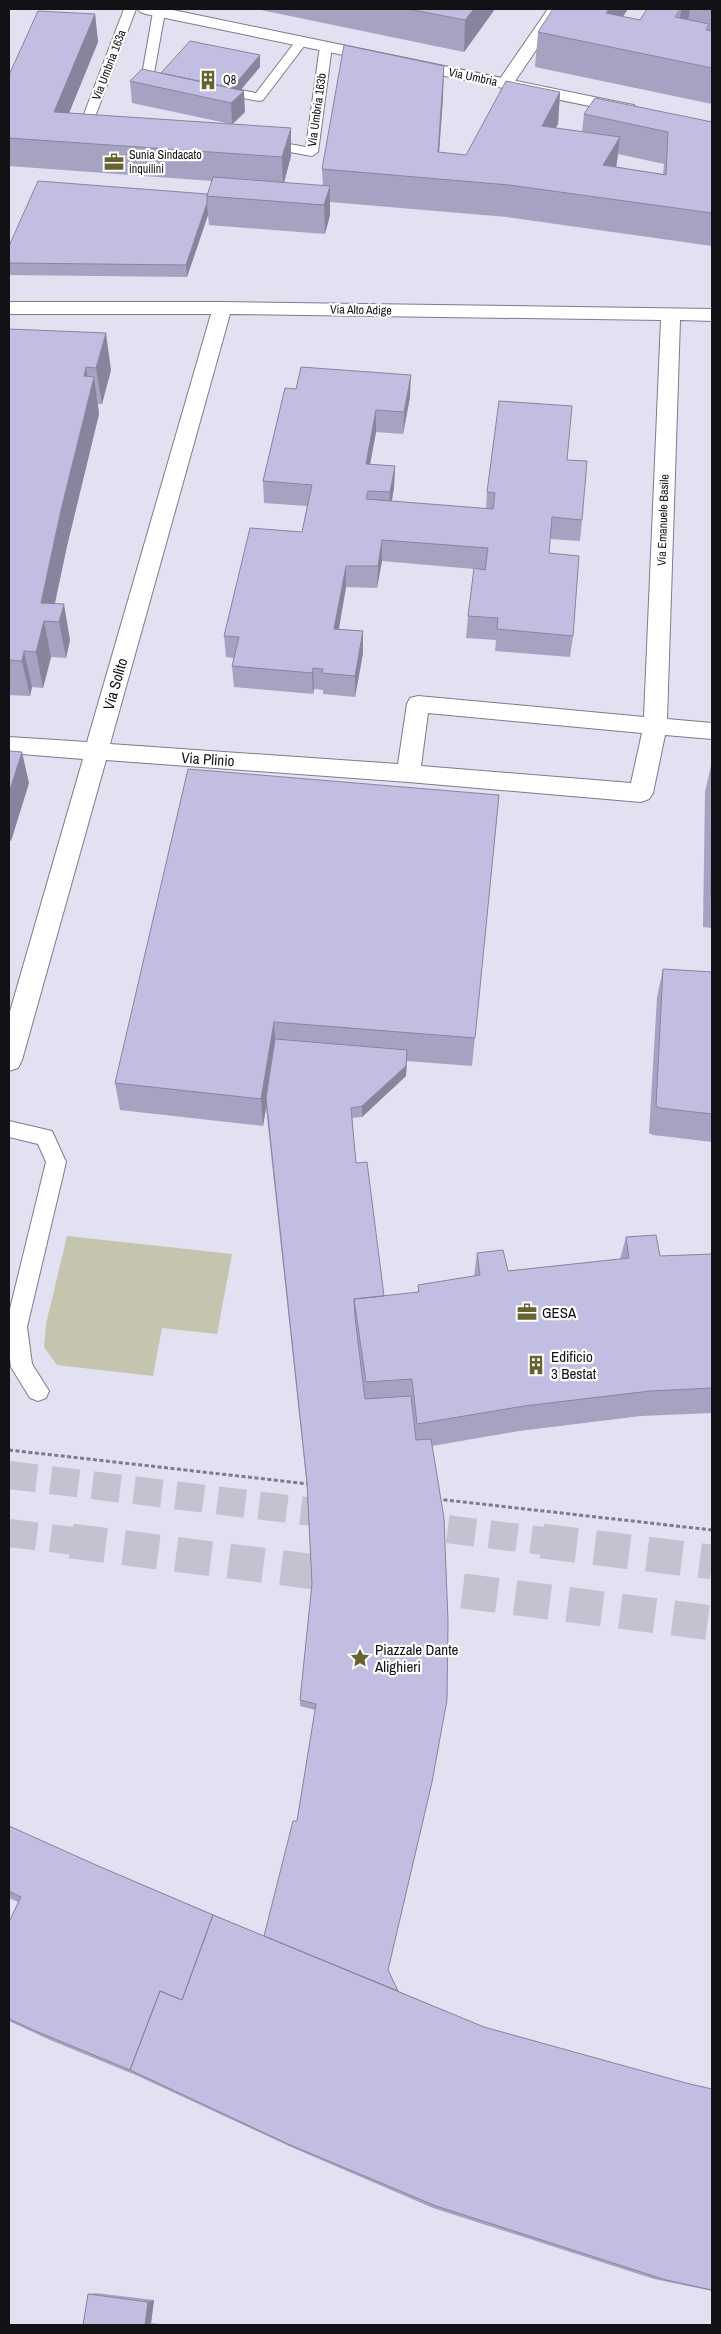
<svg xmlns="http://www.w3.org/2000/svg" width="721" height="2334" font-family="'Archivo Narrow',sans-serif">
<style>
.green{fill:#c5c4ae}
.lines{fill:none;stroke-linecap:round;stroke-linejoin:round}
.secondary-tunnel-far1{stroke:#c2c2d0;stroke-width:28;stroke-dasharray:28 14;stroke-linecap:butt}
.secondary-tunnel{stroke:#c2c2d0;stroke-width:35;stroke-dasharray:35 18;stroke-linecap:butt}
.lane-casing{stroke:#7d7c8a;stroke-width:2}
.street-casing{stroke:#7d7c8a;stroke-width:2}
.secondary-casing{stroke:#7d7c8a;stroke-width:2}
.path{stroke:#7c7c87;stroke-width:3;stroke-dasharray:4 2.5;stroke-linecap:butt}
.lane{fill:#fff;fill-rule:evenodd}
.street{fill:#fff;fill-rule:evenodd}
.secondary{fill:#fff;fill-rule:evenodd}
.wall{fill:#a6a3c2;fill-rule:evenodd}
.shaded-wall{fill:#87859e}
.building{fill:#c1bee1;stroke:#87859e}
.labels{text-anchor:middle;dominant-baseline:central;stroke-width:4.5;stroke-linejoin:round;paint-order:stroke}
.far-street-label{font-size:12px;fill:#111116;stroke:#fff}
.far-poi-label{font-size:12px;fill:#111116;stroke:#fff;text-anchor:start}
.street-label{font-size:15px;fill:#111116;stroke:#fff}
.poi-label{font-size:15px;fill:#111116;stroke:#fff;text-anchor:start}
</style>
<rect width="100%" height="100%" fill="#e1e1f1"/>
<!-- green -->
<path class="green" d="M67,1236l165,18 -15,80 -55,-6 -9,48 -96,-11 -13,-18 2,-23z"/>
<g class="lines">
<!-- secondary-tunnel-far1 -->
<path class="secondary-tunnel-far1" d="M9,1475l337,41
M406,1524l146,18
M9,1533l72,9"/>
<!-- secondary-tunnel -->
<path class="secondary-tunnel" d="M71,1541l276,35
M542,1541l170,21
M410,1584l302,39"/>
<defs>
<path id="lane" d="M124,9h12l-43,113 -2,3h-8l-2,-3z
M158,9l7,3 -11,61 18,3 2,3 -2,3 -4,1 -24,-5 -2,-3 11,-63z
M302,37l6,4 -45,59 -4,1 -43,-8 -6,-4 6,-4 40,8 42,-55z
M326,42l6,4 -14,106 -6,4 -50,-9 -2,-3 2,-3 4,-1 40,7 14,-101z
M9,1121l43,10 14,31 -39,165 5,37 17,27 -3,7 -8,3 -8,-3 -19,-31 -2,-17v-37l37,-151 -8,-18 -29,-7z"/>
<path id="street" d="M548,9h16l-53,78h-12l-2,-4z
M9,302h213l490,7v12l-32,-1 -13,399 45,4v16l-47,-4 -12,58 -4,6 -8,3 -233,-20 -302,-22 -84,300 -4,8 -9,3v-56l74,-256 -74,-6v-16l78,5 124,-428h-202zM230,314l431,6 -17,397 -226,-21 -8,2 -3,6 -9,60 -288,-20zM428,713l214,20 -11,50 -210,-17z"/>
<path id="secondary" d="M138,9h30l460,95 6,1 2,4 -2,4 -6,1 -482,-100 -6,-2z"/>
</defs>
<!-- lane casing -->
<use href="#lane" class="lane-casing"/>
<!-- street casing -->
<use href="#street" class="street-casing"/>
<!-- secondary casing -->
<use href="#secondary" class="secondary-casing"/>
<!-- path -->
<path class="path" d="M9,1450l300,34
M437,1499l275,31"/>
<!-- lane -->
<use href="#lane" class="lane"/>
<!-- street -->
<use href="#street" class="street"/>
<!-- secondary -->
<use href="#secondary" class="secondary"/>
</g>
<!-- wall -->
<path class="wall" d="M256,9h239l-31,43z
M647,9h65v95l-177,-37 3,-35 85,-15 17,3z
M95,14l3,28 -29,71 162,11 -99,-21 -2,-22 31,-8 99,-18v12l-19,23 4,22 -12,12 58,32 -7,27 39,3 -1,-17 121,-71 -4,55 27,2 94,-63 -2,32 -3,4 27,4 2,-18 128,8v124l-205,-29 -177,-15v13l-5,19 -116,-9 -1,-10 -21,62 -178,-2v-29l198,-52 5,-13 -203,-15v-91zM618,154l46,10 -1,10 -47,-7z
M9,329l102,41 -9,34h-4l1,10 -32,132 -12,57 15,37 -4,18 -15,-1 -8,31 -11,-1 -2,9 -21,-1z
M285,388l125,9 -7,37 -27,-2 -6,32 25,2 -1,22 -2,13 94,8 1,-17 80,-32 15,60 -2,21 -30,-2 -1,14 24,83 -3,21 -75,-6 1,-11 -30,-2 2,-22 6,-47 -92,-8 -5,27 -31,-1 -7,42 24,2v22l-8,44 -32,-3v-4l-9,-1 -1,5 -79,-7 -2,-21 2,-8 -8,-1 -2,-21 78,-104 5,-26 -43,-3 -1,-22z
M9,751l20,32 -18,58 -2,-1z
M712,761v167l-9,-1 2,-135z
M499,795l-27,271 -65,-5 -1,15 -44,41 -10,1 4,45 28,133 34,-3v-8l56,-9 3,-23 31,18 112,-12 6,-22 34,19 52,-2v159l-71,3 -122,15 -87,15 -1,341 -43,183 10,21 86,36 202,56 26,6v202l-58,-12 -221,-71 -142,-61 -153,-71 -88,-36 -41,-19v-99l9,-20 -9,-4v-72l87,39 168,71 33,-115 18,-111 -15,-4v-6l12,-116 -5,-97 -41,-379 -3,18 -143,-16 -5,-27z
M663,969l49,3v170l-59,-7 -4,-2 8,-136z
M96,2293l58,7 -3,23 18,2h-86l5,-31z"/>
<!-- shaded-wall -->
<path class="shaded-wall" d="M474,9h21l-31,43 1,-32z
M609,9h19l-24,37 2,-33z
M683,9h7l-3,20 -11,17 5,-35z
M95,14l3,28 -40,98 -4,-28z
M260,55v12l-30,35 -5,-6z
M444,66l-1,32 -6,81 1,-27z
M244,91l1,21 -13,12 -1,-21z
M560,92l-2,32 -19,34 3,-32z
M291,128v28l-8,30 -1,-29z
M620,137l-4,32 -13,-4z
M330,186v29l-5,19 -1,-29z
M207,203l1,12 -21,62 -1,-12z
M106,333l5,37 -9,34 -6,-36z
M86,367l4,26 4,-16 5,37 -32,132 -16,75 -10,-18 20,-93 23,-134z
M411,375l-1,22 -7,37 1,-22z
M376,410v22l-10,54v-22z
M395,466l-1,22 -5,26 1,-22z
M382,540v21l-5,27 1,-22z
M346,566v21l-11,63 -1,-21z
M64,604l6,36 -4,18 -7,-36z
M44,621l7,36 -8,31 -7,-36z
M363,631v22l-8,44v-21z
M24,651l8,36 -2,9 -8,-35z
M313,668l1,21 -1,5 -1,-21z
M22,752l7,31 -18,58 -2,-8v-40z
M274,1022l2,28 -13,76 -2,-27z
M407,1050l-1,26 -44,41v-11z
M154,2300l-3,23 -6,2 3,-23z"/>
<!-- building -->
<path class="building" d="M408,9h66l-9,11z
M553,9h56l-3,4 34,7 7,-11h36l-2,2h-2l-4,6 34,7 -3,6 6,1v37l-174,-36z
M38,11l57,3 -41,98 237,16 -9,29 -273,-19v-63z
M190,41l70,14 -28,33 -71,-15z
M344,45l100,21 -6,86 28,3 40,-74 54,11 -18,34 78,11 -17,28 63,10 2,-43 -84,-18 11,-16 117,24v91l-203,-28 -187,-16z
M142,69l102,22 -13,12 -101,-22z
M213,177l117,9 -6,19 -117,-9z
M38,181l169,13v9l-21,62 -177,-2v-17z
M9,329l97,4 -10,35 -10,-1 -2,9 10,1 -33,133 -20,93 23,1 -5,18 -15,-1 -8,31 -12,-1 -2,10 -13,-1z
M301,367l110,8 -7,37 -28,-2 -10,54 29,2 -5,26 -22,-1 -2,8 127,10 2,-16 -8,-1 12,-91 73,5 -5,54 20,1 -5,59 -30,-3 -3,36 30,3 -6,80 -76,-7 1,-11 -30,-2 6,-48 11,2 3,-22 -106,-8 -4,26h-32l-12,63 29,2 -8,45 -33,-3 1,-4 -10,-1 -1,5 -80,-7 7,-29 -15,-1 26,-108 52,4 10,-47 -49,-4 22,-93 11,1z
M9,751l13,1 -13,41z
M712,761v137h-1z
M188,769l311,26 -24,243 -201,-16 -13,77 -146,-16z
M663,969l49,3v142l-52,-6 -4,-2z
M275,1039l132,11 -1,16 -44,40 -11,2 5,55 11,-1 17,134 -30,3 1,18 10,82 46,-3 5,44 15,-1 13,79 4,103 -1,79 -15,82 -44,188 10,21 -134,-55 29,-115h4l19,-117 -16,-4 12,-116 -5,-102 -41,-384z
M656,1235l4,21 52,-2v134l-62,3 -126,15 -107,18 -5,-45 -46,3 -12,-83 65,-7 -1,-7 62,-10 -3,-22 26,-3 5,21 121,-13 -3,-21z
M9,1826l87,39 117,50 -31,85 -22,-9 -30,79 -92,-38 -29,-13v-97l12,-25 -12,-6z
M213,1915l271,112 202,56 26,6v201l-46,-10 -230,-74 -148,-62 -158,-74 30,-79 22,9z
M88,2294l60,8 -3,23h1h-63z"/>
<!-- icons -->
<defs>
<symbol id="building-bare" viewBox="-9 -9 18 18"><path d="M-4-6H4V6H1V3H-1V6H-4ZM-2.5-4.3h1.7v1.8h-1.7ZM.8-4.3h1.7v1.8H.8ZM-2.5-1h1.7V.8h-1.7ZM.8-1h1.7V.8H.8Z" fill="#676330" stroke="#fff" stroke-width="2.5" paint-order="stroke"/></symbol>
<symbol id="office-bare" viewBox="-9 -9 18 18"><path d="M-6-3h4V-5.5h4V-3h4V5H-6ZM-1-4.5V-3h2v-1.5ZM-6 0V1H6V0Z" fill="#676330" stroke="#fff" stroke-width="2.5" paint-order="stroke"/></symbol>
<symbol id="sight-bare" viewBox="-9 -9 18 18"><path d="M0-6L1.8-2.2L6-1.7L2.9 1.2L3.7 5.4L0 3.3L-3.7 5.4L-2.9 1.2L-6-1.7L-1.8-2.2Z" fill="#676330" stroke="#fff" stroke-width="2.5" paint-order="stroke"/></symbol>
</defs>
<g fill-rule="evenodd">
<use href="#building-bare" x="194" y="66" width="28" height="28"/>
<use href="#office-bare" x="100" y="148" width="28" height="28"/>
<use href="#office-bare" x="513" y="1298" width="28" height="28"/>
<use href="#building-bare" x="522" y="1351" width="28" height="28"/>
<use href="#sight-bare" x="346" y="1644" width="28" height="28"/>
</g>
<g class="labels">
<!-- far-street labels -->
<g class="far-street-label">
<text transform="translate(109 65) rotate(-69)">Via Umbria 163a</text>
<text transform="translate(473 77) rotate(12)">Via Umbria</text>
<text transform="translate(317 110) rotate(-82)">Via Umbria 163b</text>
<text transform="translate(361 310) rotate(1)">Via Alto Adige</text>
<text transform="translate(663 520) rotate(-88)">Via Emanuele Basile</text>
</g>
<!-- far-poi labels -->
<g class="far-poi-label">
<text x="223" y="80">Q8</text>
<text x="129" y="155">Sunia Sindacato<tspan x="129" dy="14">inquilini</tspan></text>
</g>
<!-- street labels -->
<g class="street-label">
<text transform="translate(115 684) rotate(-74)">Via Solìto</text>
<text transform="translate(208 759) rotate(4)">Via Plinio</text>
</g>
<!-- poi labels -->
<g class="poi-label">
<text x="542" y="1312">GESA</text>
<text x="551" y="1356">Edificio<tspan x="551" dy="17">3 Bestat</tspan></text>
<text x="375" y="1649">Piazzale Dante<tspan x="375" dy="17">Alighieri</tspan></text>
</g>
</g>
<!-- border -->
<rect width="721" height="2334" fill="none" stroke="#111116" stroke-width="20"/>
</svg>
